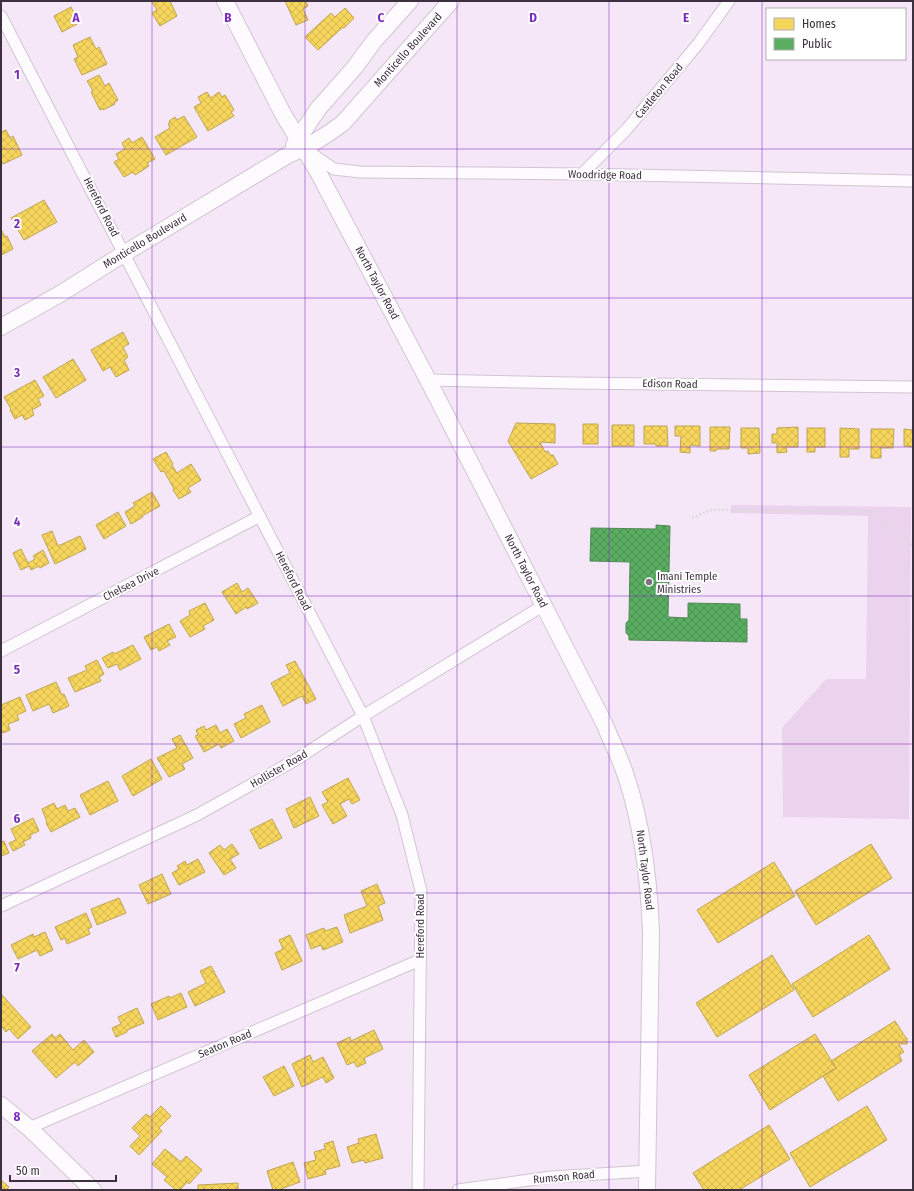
<svg xmlns="http://www.w3.org/2000/svg" width="914" height="1191" font-family="'Fira Sans Condensed',sans-serif">
<style>
.grass{fill:#ebd3ee}
.homes{fill:url(#homes-cross-hatch);stroke:#bea453}
.public{fill:url(#public-cross-hatch);stroke:#518857}
.lines{fill:none;stroke-linecap:round;stroke-linejoin:round}
.street-casing{stroke:#d1c4d3;stroke-width:13}
.secondary-casing{stroke:#d1c4d3;stroke-width:18}
.path{stroke:#ddd9de;stroke-width:2.5;stroke-dasharray:2 2;stroke-linecap:butt}
.street{stroke:#fefbfe;stroke-width:11}
.secondary{stroke:#fefbfe;stroke-width:16}
.grid{fill:none;stroke:#7b2cbf;stroke-width:1;stroke-opacity:0.55}
.poi-dot{fill:#7e7180;stroke:#fff;stroke-width:1.5}
.labels{text-anchor:middle;dominant-baseline:central;stroke-width:4;stroke-linejoin:round;paint-order:stroke}
.street-label{font-size:11px;fill:#3d313f;stroke:#fff}
.poi-label{font-size:11px;fill:#3d313f;stroke:#fff;text-anchor:start}
.grid-label{font-size:13px;text-anchor:middle;font-weight:bold;fill:#7b2cbf;stroke:#fff;stroke-width:4;stroke-linejoin:round;paint-order:stroke}
</style>
<defs>
<pattern id="homes-cross-hatch" width="8" height="8" patternUnits="userSpaceOnUse"><rect width="8" height="8" fill="#f6d55c"/><path d="M0 0l8 8M0 8l8-8" fill="none" stroke="#d4b751"/></pattern>
<pattern id="public-cross-hatch" width="8" height="8" patternUnits="userSpaceOnUse"><rect width="8" height="8" fill="#5aae61"/><path d="M0 0l8 8M0 8l8-8" fill="none" stroke="#4c8e51"/></pattern>
</defs>
<rect width="100%" height="100%" fill="#f6e7f8"/>
<!-- grass -->
<path class="grass" d="M731,505l180,2 -2,312 -126,-2 -1,-89 44,-49h40l2,-163 -137,-3z"/>
<!-- homes -->
<path class="homes" d="M151,1h19l7,15 -17,10 -8,-13 5,-3z
M285,1h21l2,5 -5,3 5,11 -12,5z
M71,7l8,16 -17,9 -8,-16z
M345,8l9,10 -10,10 -1,-1 -25,23 -13,-13 26,-24 4,4z
M90,37l6,12 3,-2 8,17 -25,11 -8,-16 4,-2 -5,-12z
M99,75l6,11 4,-3 9,17 -4,3 1,1 -12,6v-2l-3,2 -9,-18 2,-1 -6,-10z
M207,92l4,6 8,-6 3,5 3,-2 9,15 -3,2 3,4 -26,15 -14,-24 7,-4 -3,-6z
M184,116l13,21 -31,18 -11,-18 15,-9 -2,-4 2,-1 -1,-2 6,-4 2,3z
M6,130l4,8 3,-2 9,19 -19,9 -2,-4v-28z
M142,137l13,22 -8,4 2,3 -14,9 -2,-3 -9,5 -10,-15 5,-3 -3,-5 9,-5 -3,-6 7,-5 3,5z
M44,200l13,22 -33,18 -13,-22z
M1,229l4,8 2,-1 6,13 -12,6z
M123,332l6,12 -6,3 5,10 -4,3 5,10 -13,7 -6,-10 -7,4 -12,-21z
M73,359l13,21 -30,18 -13,-21z
M35,380l9,16 -6,3 3,6 -9,5 2,5 -9,5 -3,-5 -7,4 -5,-9 1,-1 -7,-12z
M516,423l39,1v19l-15,-1 5,10 3,-1 2,4h3l5,9 -27,15 -23,-38z
M583,424h15v20h-15z
M612,425h22v21h-22z
M644,426h23l1,20h-12v-2h-12z
M675,426h25v20l-10,-1v8l-10,-1 1,-16h-6z
M710,427h20l-1,22h-13v2h-6z
M798,427v20h-12l1,5 -10,1v-10h-5v-9h5v-6z
M741,428h18l1,25 -12,1v-6h-7z
M807,428h18v19h-10v5h-8z
M840,428l19,1v20h-10v8h-9z
M871,429h23l-1,19h-12v10h-10z
M904,429l9,1v17l-9,-1z
M166,452l7,12 -1,1 5,8 14,-9 10,16 -13,8 3,4 -12,7 -6,-9 1,-1 -10,-18 -3,1 -8,-13z
M152,492l8,14 -18,10 1,1 -12,7 -6,-12 10,-6 -2,-3z
M118,512l8,14 -22,13 -8,-14z
M52,531l6,15 22,-10 6,13 -31,15 -13,-29z
M21,549l7,14 7,-4 -2,-3 10,-6 6,13 -9,5 -1,-2 -8,4 -2,-4 -8,4 -8,-17z
M237,583l5,9 6,-4 10,15 -11,6 -1,-2 -10,7 -14,-22z
M205,603l9,17 -11,6 2,3 -15,8 -10,-16 10,-6 -1,-4z
M169,624l7,13 -9,4 3,4 -11,6 -2,-4 -6,3 -7,-13z
M133,645l8,14 -21,11 -3,-6 -9,4 -6,-10 11,-6 1,2z
M97,660l7,14 -5,3 2,4 -26,11 -7,-14 19,-8 -2,-4z
M295,661l21,38 -10,5 -4,-8 -19,10 -12,-23 19,-10 -4,-8z
M56,682l6,13 2,-1 5,12 -16,7 -4,-9 -16,7 -7,-16z
M20,697l6,14 -9,4 2,5 -11,4 2,6 -7,3 -2,-4v-24z
M262,705l8,17 -29,16 -7,-14 12,-6 -2,-4z
M216,725l4,8 7,-4 7,12 -13,7 -2,-4 -15,8 -9,-16 3,-1 -2,-5 8,-4 2,4z
M180,735l13,23 -11,6 3,5 -16,8 -12,-19 20,-10 -5,-9z
M151,759l11,20 -29,17 -11,-20z
M348,778l12,22 -8,4 -3,-5 -9,5 7,12 -14,8 -11,-19 6,-3 -6,-10z
M108,781l10,20 -28,14 -10,-20z
M310,797l9,19 -25,12 -8,-19z
M54,803l3,6 8,-4 3,6 7,-3 5,9 -29,15 -5,-9 1,-1 -5,-13z
M33,818l6,13 -9,4 1,3 -8,4 2,3 -12,6 -4,-8 7,-3 -5,-11z
M272,819l10,19 -22,11 -10,-19z
M4,841l5,12 -8,3v-14z
M232,844l7,10 -9,5 6,9 -12,7 -15,-22 11,-8 4,5z
M871,844l21,34 -76,47 -21,-34z
M198,859l7,13 -26,13 -7,-12 7,-4 -2,-3 8,-5 2,4z
M774,862l21,34 -77,47 -21,-33z
M162,874l9,20 -23,10 -9,-19z
M377,884l8,19 -7,3 5,14 -33,13 -6,-18 23,-9 -6,-15z
M119,898l7,15 -29,12 -6,-16z
M86,913l6,14 -4,2 2,5 -23,10 -2,-6 -4,2 -6,-13z
M337,927l6,15 -20,8 -2,-5 -10,4 -5,-14 18,-7 1,3z
M45,932l8,18 -13,6 -3,-6 -19,9 -7,-14 22,-11 1,3z
M290,935l12,26 -20,9 -7,-17 8,-4 -4,-9z
M869,935l21,34 -77,48 -21,-33z
M772,955l22,35 -77,47 -21,-34z
M211,966l14,26 -30,14 -7,-14 18,-9 -6,-12z
M181,993l6,14 -29,13 -7,-16 18,-8 1,2z
M2,995l29,32 -13,12 -9,-10 -3,3 -5,-6v-29z
M137,1008l7,15 -17,7v2l-11,5 -4,-9 9,-4 -3,-7z
M895,1021l11,17h1v6h-5v-1l-3,2 5,7 -5,3 3,6 -64,40 -15,-25 13,-8 -5,-7z
M374,1030l9,19 -19,9 2,5 -9,4 -3,-5 -7,3 -10,-22 13,-6 1,4z
M52,1034l3,4 5,-4 13,16 11,-10 10,12 -16,14 -3,-4 -19,16 -24,-27z
M815,1034l21,34 -66,42 -21,-35z
M310,1055l3,7 10,-5 11,21 -8,5 -3,-6 -21,10 -10,-23z
M284,1066l10,20 -20,10 -11,-19z
M161,1106l10,10 -12,12 3,3 -23,24 -9,-9 10,-10 -8,-8 14,-14 4,3z
M867,1106l20,34 -77,47 -20,-34z
M769,1125l21,34 -51,31h-35l-11,-17z
M376,1134l7,24 -18,5 -1,-3 -12,3 -5,-16 12,-4 -1,-4z
M333,1141l7,25 -15,4 1,4 -18,5 -4,-16 12,-3 -2,-8 11,-3 -1,-5z
M165,1149l16,13 5,-6 16,14 -13,14 -4,-4 2,2 -7,8h-4l-12,-10 3,-3 -15,-13z
M293,1162l7,20 -22,8h-5l-6,-19z
M1,1180l8,7 -3,3h-5z
M238,1183v7h-40v-5z"/>
<!-- public -->
<path class="public" d="M656,525l14,1 -2,91 20,1v-15l52,1v15h7v23l-118,-2v-4l-3,-3v-10l3,-3 1,-58 -40,-1 1,-33 65,1z"/>
<g class="lines">
<defs>
<path id="street" d="M1,16l362,700 39,99 19,76 -3,299
M308,151l26,18 26,3 222,2 331,7
M582,174l44,-44 72,-86 31,-43
M428,380l143,3 342,4
M1,651l259,-135
M1,906l196,-91 100,-56 66,-43 181,-111
M29,1128l391,-168
M458,1190l93,-13 96,-6"/>
<path id="secondary" d="M225,1l58,113 34,56 111,210 176,343c7,17 16,35 22,53 17,51 23,103 25,156l-4,258
M294,145l24,-36 37,-42 19,-26 36,-40
M1,327l59,-33 65,-41 163,-98c20,-8 38,-19 55,-32l108,-122
M1,1105l28,23 64,62"/>
</defs>
<!-- street casing -->
<use href="#street" class="street-casing"/>
<!-- secondary casing -->
<use href="#secondary" class="secondary-casing"/>
<!-- path -->
<path class="path" d="M692,518l18,-8 160,1 43,35"/>
<!-- street -->
<use href="#street" class="street"/>
<!-- secondary -->
<use href="#secondary" class="secondary"/>
</g>
<!-- grid -->
<path class="grid" d="M152,1v1189M305,1v1189M457,1v1189M609,1v1189M762,1v1189M1,149h912M1,298h912M1,447h912M1,596h912M1,744h912M1,893h912M1,1042h912"/>
<!-- markers -->
<circle class="poi-dot" cx="649" cy="582" r="4"/>
<g class="labels">
<!-- street labels -->
<g class="street-label">
<text transform="translate(408 50) rotate(-48)">Monticello Boulevard</text>
<text transform="translate(659 91) rotate(-50)">Castleton Road</text>
<text transform="translate(605 175) rotate(1)">Woodridge Road</text>
<text transform="translate(101 207) rotate(63)">Hereford Road</text>
<text transform="translate(145 241) rotate(-31)">Monticello Boulevard</text>
<text transform="translate(377 283) rotate(62)">North Taylor Road</text>
<text transform="translate(670 384) rotate(1)">Edison Road</text>
<text transform="translate(526 571) rotate(63)">North Taylor Road</text>
<text transform="translate(293 581) rotate(63)">Hereford Road</text>
<text transform="translate(131 584) rotate(-27)">Chelsea Drive</text>
<text transform="translate(279 769) rotate(-30)">Hollister Road</text>
<text transform="translate(645 870) rotate(83)">North Taylor Road</text>
<text transform="translate(420 926) rotate(-90)">Hereford Road</text>
<text transform="translate(225 1044) rotate(-23)">Seaton Road</text>
<text transform="translate(564 1177) rotate(-5)">Rumson Road</text>
</g>
<!-- poi labels -->
<g class="poi-label">
<text x="657" y="576">Imani Temple<tspan x="657" dy="13">Ministries</tspan></text>
</g>
</g>
<g class="grid-label">
<text x="76" y="22">A</text>
<text x="228" y="22">B</text>
<text x="381" y="22">C</text>
<text x="533" y="22">D</text>
<text x="686" y="22">E</text>
<text x="17" y="79">1</text>
<text x="17" y="228">2</text>
<text x="17" y="377">3</text>
<text x="17" y="526">4</text>
<text x="17" y="674">5</text>
<text x="17" y="823">6</text>
<text x="17" y="972">7</text>
<text x="17" y="1121">8</text>
</g>
<!-- border -->
<rect width="914" height="1191" fill="none" stroke="#3d313f" stroke-width="4"/>
<!-- legend -->
<rect x="766" y="8" width="140" height="52" fill="#ffffff" stroke="#b1adb2"/>
<rect x="774" y="18" width="20" height="12" fill="#f6d55c" stroke="#b1adb2"/>
<text x="802" y="28" font-size="12" fill="#3d313f">Homes</text>
<rect x="774" y="38" width="20" height="12" fill="#5aae61" stroke="#b1adb2"/>
<text x="802" y="48" font-size="12" fill="#3d313f">Public</text>
<!-- scale -->
<path d="M10 1175v6h106v-6" fill="none" stroke="#3d313f" stroke-width="2"/>
<text x="16" y="1175" font-size="12" fill="#3d313f" stroke="#ffffff" stroke-width="3" paint-order="stroke">50 m</text>
</svg>
